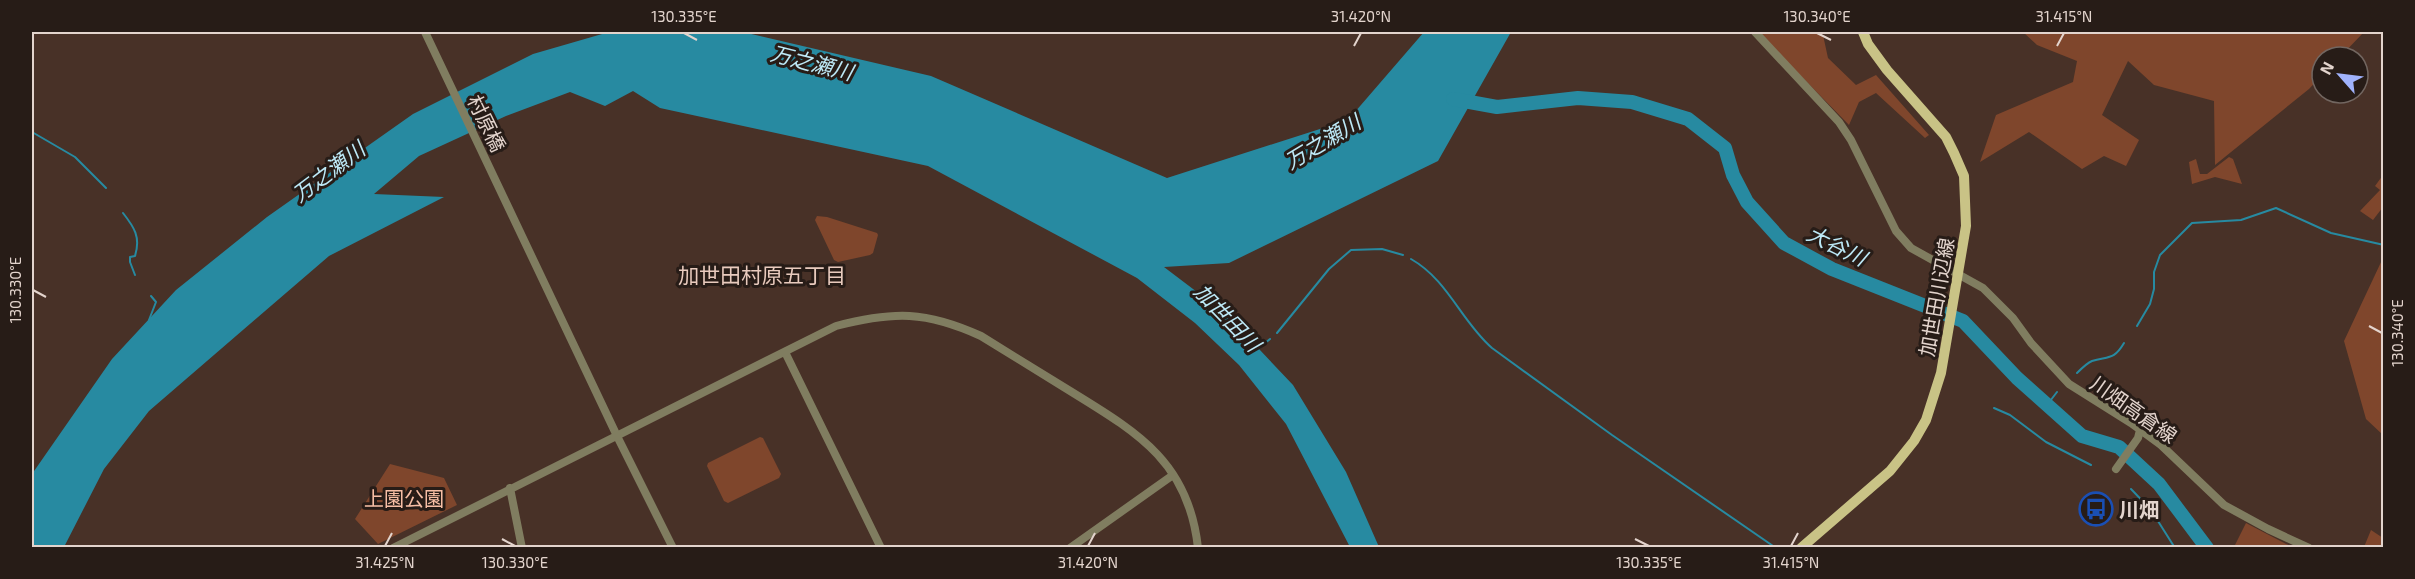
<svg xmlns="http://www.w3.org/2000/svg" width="2415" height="579" font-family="'Exo 2','Noto Sans JP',sans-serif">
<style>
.green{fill:#7f462c}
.water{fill:#278aa1}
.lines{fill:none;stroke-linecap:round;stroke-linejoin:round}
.stream{stroke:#278aa1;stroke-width:2}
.river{stroke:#278aa1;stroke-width:14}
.minor{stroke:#807d60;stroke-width:8}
.major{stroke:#c9c386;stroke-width:10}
.ticks{fill:none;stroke:#e3d4cd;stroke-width:2}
.labels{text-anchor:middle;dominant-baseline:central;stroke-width:6;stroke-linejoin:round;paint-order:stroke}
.street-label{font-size:20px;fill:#e3d4cd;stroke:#271c17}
.park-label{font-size:20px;fill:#f7bea5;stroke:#271c17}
.poi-label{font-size:20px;font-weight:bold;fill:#e3d4cd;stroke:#271c17;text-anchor:start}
.water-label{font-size:21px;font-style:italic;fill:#bde9f7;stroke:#271c17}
.neighbourhood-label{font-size:21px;fill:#e8cabd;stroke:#271c17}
.neatline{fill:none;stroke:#e3d4cd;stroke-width:2}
.ticks-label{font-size:15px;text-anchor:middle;fill:#e3d4cd}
</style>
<rect width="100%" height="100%" fill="#483127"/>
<!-- green -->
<path class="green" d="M1758,32h60l5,3 5,23 28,27 20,-10 53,60 -4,3 -49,-45 -17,9 -10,23z
M2023,32h341l-24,25h-18v18l-13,14 -94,76 -1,-64 -60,-16 -26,-24 -26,54 37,25 -13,26 -22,-10 -22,13 -53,-37 -49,30 16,-47 77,-33 4,-21 -40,-16z
M2229,157l4,2 9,25 -27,-7 -23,7 -3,-22 7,-3 4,15h7z
M2383,175v32l-10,13 -13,-9 20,-21 -5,-4z
M817,216l10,1 50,16 1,2 -5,18 -3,2 -32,7 -4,-2 -19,-40z
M2382,260h2l-1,175 -17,-16 -22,-78z
M760,437l3,1 18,36 -2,4 -51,25 -4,-2 -17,-35 1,-3z
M390,464l54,14 13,27 -79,39 -23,-25z
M2246,523l46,24h-58z
M2371,530l12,8v9h-19z"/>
<!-- water -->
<path class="water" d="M609,32h134l188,44 236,102 181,-58 76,-88h87l-73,129 -209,102 -65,4 62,47 67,71 53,87 33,75h-29l-64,-123 -47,-59 -44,-42 -58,-45 -209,-112 -268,-58 -27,-17 -28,15 -35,-14 -64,24 -87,40 -45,38 70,3 -115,59 -180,155 -45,58 -40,78h-32v-73l80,-115 64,-69 91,-73 146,-103 120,-60z"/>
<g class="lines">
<!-- stream -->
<path class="stream" d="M32,132l43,25 31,31
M123,213c11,14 18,24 12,43l-5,1v5l5,13
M1411,259c37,21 50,62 81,89l120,87 164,113
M149,320l7,-18 -5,-6
M2137,326l13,-22 4,-15v-17l6,-17 32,-32 49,-3 35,-12 55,25 53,12
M1277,333l52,-64 22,-19 31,-1 21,6
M1258,349l12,-10
M2077,373c4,-4 10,-10 15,-12 17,-5 22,-1 32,-18
M2047,405l10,-13
M1994,408l16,7 36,27 45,23
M2131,489l20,21 24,38"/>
<!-- river -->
<path class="river" d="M1453,99l44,8 81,-9 54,4 56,17 37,29 8,27 14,27 37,41 48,26 131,52 54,57 65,58 37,11 40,37 48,64"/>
<!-- minor -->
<path class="minor" d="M425,32l192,404 56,112
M1755,32l84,90 12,18 45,91 15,17 72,40 30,30 18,25 38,41 62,39 30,22 63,60 44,24 41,19
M785,352l96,196
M2116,469l22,-31 2,-8
M510,488l12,60
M393,548l443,-222c58,-15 90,-15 145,10 31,19 62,38 94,58 65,40 114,70 123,154
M1070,548l103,-73"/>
<!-- major -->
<path class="major" d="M1801,548l89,-77 24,-30 12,-21 15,-47 25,-147 -2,-50 -10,-23 -8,-16 -59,-67 -19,-26 -5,-12"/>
</g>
<!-- ticks -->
<path class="ticks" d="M684,33l13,7M1817,33l14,7M1354,46l7,-13M2057,46l7,-13M33,290l13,7M2369,326l13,7M502,539l13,7M1635,539l14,7M385,546l7,-13M1088,546l7,-13M1791,546l7,-13"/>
<!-- icons -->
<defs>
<symbol id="bus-ring" viewBox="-11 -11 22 22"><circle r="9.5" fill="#271c17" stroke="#1a4fb4" stroke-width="1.5"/><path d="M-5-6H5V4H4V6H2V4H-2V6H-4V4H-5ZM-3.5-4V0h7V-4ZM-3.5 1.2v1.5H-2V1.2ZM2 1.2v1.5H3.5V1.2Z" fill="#1a4fb4"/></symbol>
</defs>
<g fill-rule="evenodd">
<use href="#bus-ring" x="2077" y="490" width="38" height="38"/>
</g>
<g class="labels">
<!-- street labels -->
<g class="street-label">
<text transform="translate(487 123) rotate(64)">村原橋</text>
<text transform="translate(1936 297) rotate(-80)">加世田川辺線</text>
<text transform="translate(2134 409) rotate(35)">川畑高倉線</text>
</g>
<!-- park labels -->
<g class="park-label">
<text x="404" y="498">上園公園</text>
</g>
<!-- poi labels -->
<g class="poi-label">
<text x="2119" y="509">川畑</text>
</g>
<!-- water labels -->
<g class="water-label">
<text transform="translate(812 62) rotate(14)">万之瀬川</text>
<text transform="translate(1322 141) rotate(-31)">万之瀬川</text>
<text transform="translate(328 171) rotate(-37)">万之瀬川</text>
<text transform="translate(1837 245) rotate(26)">大谷川</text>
<text transform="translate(1228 317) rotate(46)">加世田川</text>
</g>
<!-- neighbourhood labels -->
<g class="neighbourhood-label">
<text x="762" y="274">加世田村原五丁目</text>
</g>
</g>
<!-- border -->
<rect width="2415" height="579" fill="none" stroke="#271c17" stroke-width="66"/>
<!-- north arrow -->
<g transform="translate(2340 75) rotate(298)"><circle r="28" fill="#271c17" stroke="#726660" stroke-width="1.5"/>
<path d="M0-4.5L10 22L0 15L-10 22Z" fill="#a1b3fd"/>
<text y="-9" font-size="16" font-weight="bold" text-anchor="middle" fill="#e3d4cd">N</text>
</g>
<rect x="33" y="33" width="2349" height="513" class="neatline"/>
<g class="ticks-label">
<text x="684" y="22">130.335°E</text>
<text x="1361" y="22">31.420°N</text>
<text x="1817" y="22">130.340°E</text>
<text x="2064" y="22">31.415°N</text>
<text transform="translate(16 290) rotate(-90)" y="5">130.330°E</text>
<text transform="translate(2398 333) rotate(-90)" y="5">130.340°E</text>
<text x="385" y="568">31.425°N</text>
<text x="515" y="568">130.330°E</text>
<text x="1088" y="568">31.420°N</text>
<text x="1649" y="568">130.335°E</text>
<text x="1791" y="568">31.415°N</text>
</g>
</svg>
